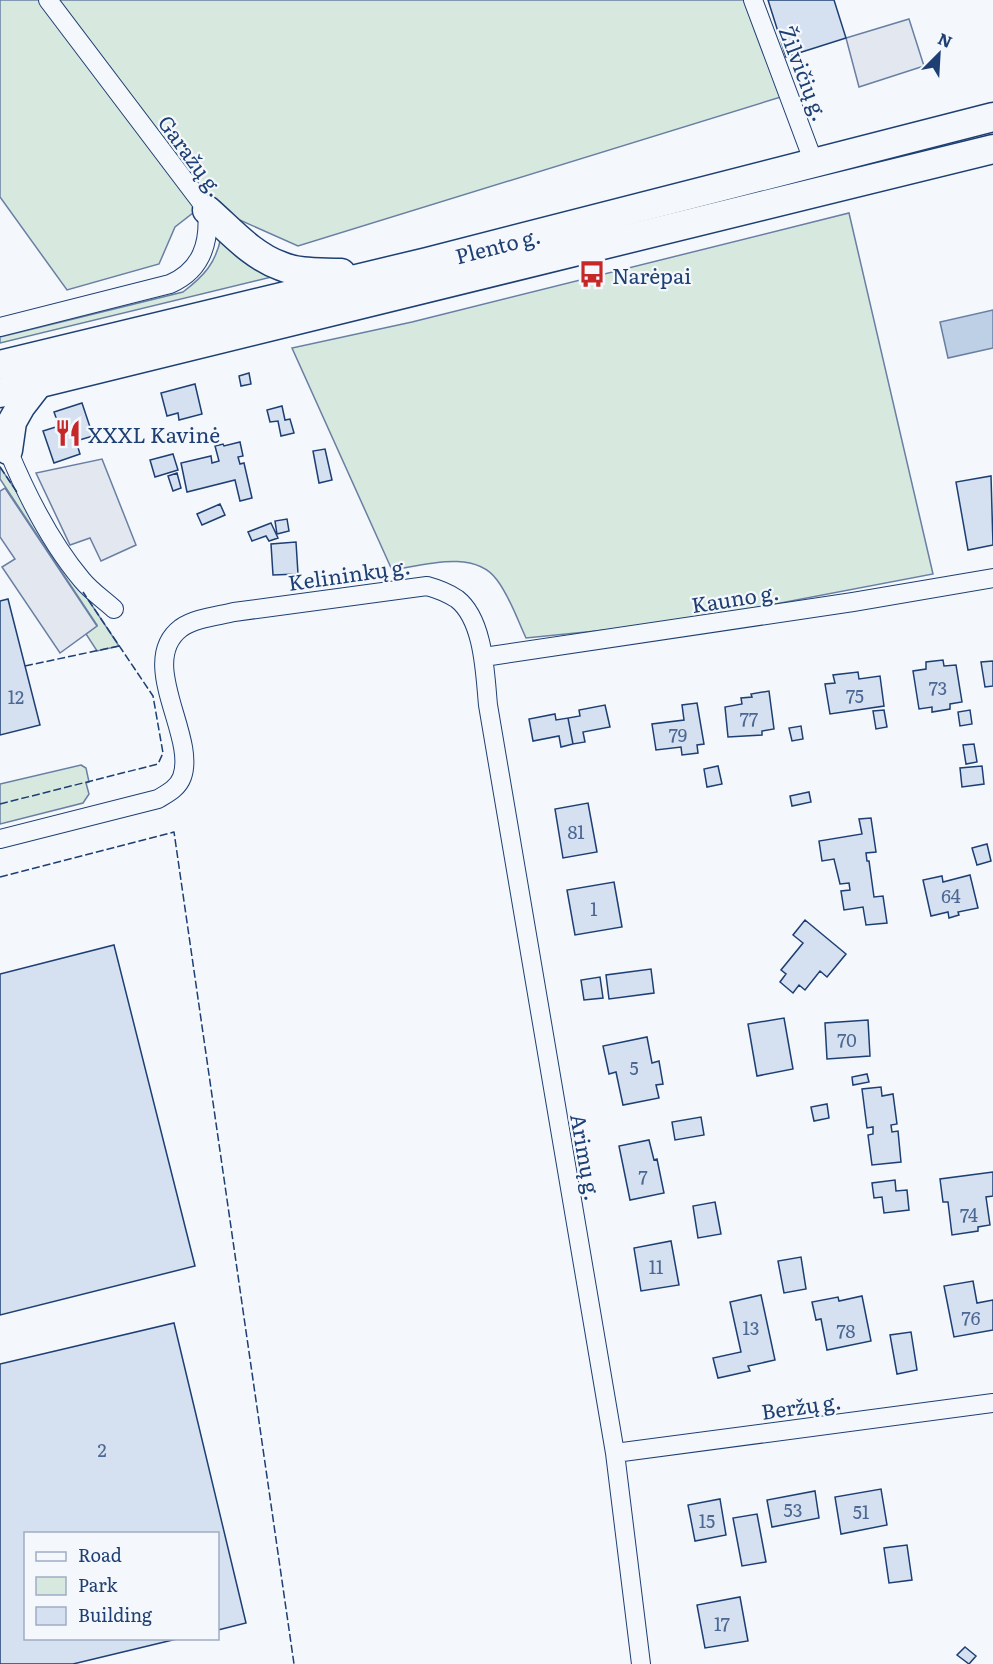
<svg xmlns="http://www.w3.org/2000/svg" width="993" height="1664" font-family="Literata,serif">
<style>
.green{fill:#d7e8df;stroke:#687fa3;stroke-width:1.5}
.parking{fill:#e3e8f0;stroke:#687fa3;stroke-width:1.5}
.water{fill:#bed0e5;stroke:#687fa3;stroke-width:1.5}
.building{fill:#d5e0f0;stroke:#1d3f73;stroke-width:1.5}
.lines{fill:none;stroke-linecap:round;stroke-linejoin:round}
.minor-casing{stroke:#1d3f73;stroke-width:20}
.trunk-casing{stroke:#1d3f73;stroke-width:31}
.minor{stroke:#f4f7fb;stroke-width:18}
.trunk{stroke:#f4f7fb;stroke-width:28}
.fence{stroke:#1d3f73;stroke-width:1.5;stroke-dasharray:8 3;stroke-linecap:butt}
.labels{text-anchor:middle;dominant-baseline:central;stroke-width:4.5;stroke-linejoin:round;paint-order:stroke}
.number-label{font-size:18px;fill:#4b6792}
.street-label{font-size:21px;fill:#1d3f73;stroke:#f4f7fb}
.poi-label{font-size:21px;fill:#1d3f73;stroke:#f4f7fb;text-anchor:start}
</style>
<rect width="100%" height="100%" fill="#f4f7fb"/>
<!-- green -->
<path class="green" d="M0,0h748l36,96 -486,150 -76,-34 -29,1 -18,14 -16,37 -92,26 -67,-93z
M849,213l84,361 -257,49 -150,15c-9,-19 -16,-41 -29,-58 -22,-31 -73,-15 -105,-10l-100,-222 120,-26z
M221,237l59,38 -280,68v-6l183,-45c21,-16 33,-29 38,-55z
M0,467l119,179 -22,5 -11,-17 11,-9 -97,-146z
M81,765l5,3 3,14 -3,1 3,11 -6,9 -83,21v-40z"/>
<!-- parking -->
<path class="parking" d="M909,19l15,47 -65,21 -13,-49z
M102,459l34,86 -35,16 -11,-23 -20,7 -34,-72z
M5,488l92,138 -37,27 -58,-86 13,-8 -15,-22v-46z"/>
<!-- water -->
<path class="water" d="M993,310v38l-45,10 -8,-36z"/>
<!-- building -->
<path class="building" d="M768,0h66l12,38 -60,19z
M249,373l2,11 -10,2 -2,-10z
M195,384l7,30 -23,6 -1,-7 -11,3 -6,-23z
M82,403l11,33 -17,5 4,13 -26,9 -11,-32 16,-5 -5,-14z
M282,406l3,14 5,-1 4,14 -13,3 -3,-15 -8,1 -3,-12z
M240,442l3,14 -5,1 2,7 4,-1 8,35 -12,3 -5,-21 -48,12 -6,-29 30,-7 1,7 7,-2 -4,-15 8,-2 1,2z
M325,449l7,31 -13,3 -6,-32z
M173,454l5,16 -23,7 -5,-17z
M177,473l4,15 -8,3 -5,-15z
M991,476l2,69 -25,5 -12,-68z
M220,504l5,11 -23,10 -5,-11z
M287,519l2,12 -12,3 -2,-13z
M271,523l7,15 -9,3 -3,-5 -14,5 -4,-9z
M296,542l2,32 -25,1 -2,-31z
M8,599l32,126 -40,10v-134z
M943,660l1,6 12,-1 6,37 -12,2v5l-18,3v-5l-13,2 -6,-38 13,-2v-7z
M993,661v25l-8,1 -4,-25z
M858,672l1,7 21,-3 4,30 -54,8 -5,-30 10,-1 -2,-8z
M769,691l5,38 -12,2v4l-34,2 -3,-30 17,-3 -1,-6 11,-1 -1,-3z
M697,703l7,41 -7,1 1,8 -16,2 -1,-8 -25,3 -4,-26 32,-4 -2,-15z
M605,705l5,22 -27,5 2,10 -12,2 -5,-26 12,-2 -1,-6z
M884,710l3,17 -11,2 -3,-18z
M970,710l2,14 -12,2 -2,-14z
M555,714l1,6 12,-2 5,26 -12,3 -2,-11 -26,5 -4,-22z
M801,726l2,13 -11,2 -3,-13z
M974,744l3,18 -11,2 -3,-19z
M718,766l4,18 -15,3 -3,-18z
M982,766l2,18 -22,3 -2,-19z
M809,792l2,10 -19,4 -2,-10z
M588,803l9,49 -34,6 -8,-49z
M871,818l5,34 -10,1 1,8h2l5,36 9,-1 4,27 -21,2 -3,-18 -19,3 -3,-19 9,-1 -1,-7 -9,1 -6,-25 -12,2 -3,-20 43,-7 -3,-15z
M987,844l4,17 -14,4 -5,-17z
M970,875l8,33 -20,4 1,3 -10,3 -1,-6 -17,4 -8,-36 19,-4 1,6z
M614,882l8,45 -47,8 -8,-45z
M805,920l41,34 -19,23 -7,-6 -15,19 -6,-5 -6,8 -13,-11 6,-8 -5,-4 22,-27 -10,-8z
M114,945l81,321 -195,49v-341z
M651,969l3,24 -45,6 -3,-24z
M600,977l3,21 -19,2 -3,-20z
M784,1018l9,51 -36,7 -9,-52z
M868,1020l2,36 -43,3 -2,-36z
M647,1037l5,26 7,-2 4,23 -7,1 3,13 -36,7 -7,-33 -7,2 -6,-28z
M867,1074l2,8 -16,3 -1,-8z
M881,1087l1,9 11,-2 4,30 -6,1 1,7 6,-1 3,31 -29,3 -4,-30 5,-1v-7l-6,1 -5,-39z
M827,1104l2,14 -15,3 -3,-14z
M701,1117l3,18 -29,5 -3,-18z
M649,1140l5,20 3,-1 7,34 -34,7 -11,-54z
M993,1172v24l-7,1 4,28 -12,2v4l-26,4 -4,-33h-5l-3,-23z
M895,1180l1,11 11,-1 2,20 -25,3 -2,-16 -8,1 -2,-15z
M715,1202l6,32 -23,4 -5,-32z
M671,1241l8,44 -38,6 -7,-43z
M801,1257l5,32 -22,4 -6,-32z
M973,1281l4,22 16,-3v30l-39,7 -10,-51z
M761,1295l14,65 -27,6 2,5 -32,7 -5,-20 28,-6 -11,-50z
M862,1296l9,45 -44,9 -6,-31 -5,1 -4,-18 26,-5 1,4z
M174,1323l72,300 -28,7v-96h-192v104h155l-108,26h-73v-300z
M911,1332l6,38 -20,4 -7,-39z
M881,1489l6,36 -46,9 -6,-37z
M815,1491l4,27 -47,9 -5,-27z
M720,1499l6,36 -31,6 -7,-36z
M757,1514l9,48 -24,4 -9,-48z
M907,1545l5,35 -23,3 -5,-35z
M740,1597l8,44 -43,7 -8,-43z
M965,1647l11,9 -7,8 -12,-9z"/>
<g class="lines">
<defs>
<path id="minor" d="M753,0l61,163
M0,327l170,-43c32,-14 40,-41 37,-74l-159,-210
M8,450c19,46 42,92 74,130 9,11 21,19 32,29
M484,657l369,-55 140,-24
M0,839l158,-40c10,-6 20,-11 24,-22 15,-41 -46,-115 -1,-149 14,-10 37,-12 53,-16l193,-26c11,3 21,7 30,13 27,21 28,75 31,106l127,748 26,211
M615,1453l378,-50"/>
<g id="trunk">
<path d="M207,210c23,20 45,46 74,56 18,8 40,6 60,7"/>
<path id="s1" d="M0,365l427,-103 566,-145"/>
<path d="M0,393l993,-244"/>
<path d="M8,450l4,-28 9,-16 17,-22"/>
</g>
</defs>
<!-- minor casing -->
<use href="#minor" class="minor-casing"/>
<!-- trunk casing -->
<use href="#trunk" class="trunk-casing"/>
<!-- minor -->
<use href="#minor" class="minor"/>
<!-- trunk -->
<use href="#trunk" class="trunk"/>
<!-- fence -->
<path class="fence" d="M0,467l17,25
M25,666l94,-20
M0,804l158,-40 5,-11 -10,-57 -70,-104
M0,877l174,-45 120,832"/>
</g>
<!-- icons -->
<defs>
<symbol id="bus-bare" viewBox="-9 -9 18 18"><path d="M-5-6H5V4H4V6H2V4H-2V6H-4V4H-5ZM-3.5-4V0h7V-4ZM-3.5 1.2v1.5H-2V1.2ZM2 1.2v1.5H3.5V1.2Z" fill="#c62828" stroke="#f4f7fb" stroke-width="2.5" paint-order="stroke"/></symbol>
<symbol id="restaurant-bare" viewBox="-9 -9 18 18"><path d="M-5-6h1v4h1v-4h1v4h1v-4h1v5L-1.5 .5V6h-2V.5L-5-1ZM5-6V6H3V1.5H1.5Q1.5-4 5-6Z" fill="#c62828" stroke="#f4f7fb" stroke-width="2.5" paint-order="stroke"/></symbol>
</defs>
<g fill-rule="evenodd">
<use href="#bus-bare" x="573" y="255" width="38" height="38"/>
<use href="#restaurant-bare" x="49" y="414" width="38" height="38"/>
</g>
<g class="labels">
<!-- number labels -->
<g class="number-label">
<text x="938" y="687">73</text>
<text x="855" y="695">75</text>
<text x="16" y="696">12</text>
<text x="749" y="718">77</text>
<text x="678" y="734">79</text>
<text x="576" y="831">81</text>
<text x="951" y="895">64</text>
<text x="594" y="908">1</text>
<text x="847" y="1039">70</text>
<text x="634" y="1067">5</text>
<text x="643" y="1176">7</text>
<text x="969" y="1214">74</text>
<text x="656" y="1266">11</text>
<text x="971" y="1317">76</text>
<text x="751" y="1327">13</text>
<text x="846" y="1330">78</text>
<text x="102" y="1449">2</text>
<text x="793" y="1509">53</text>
<text x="861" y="1511">51</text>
<text x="707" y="1520">15</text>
<text x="722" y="1623">17</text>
</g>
<!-- street labels -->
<g class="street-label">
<text transform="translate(805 73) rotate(69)">Žilvičių g.</text>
<text transform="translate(192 155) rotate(54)">Garažų g.</text>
<text stroke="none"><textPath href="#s1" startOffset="512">Plento g.</textPath></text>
<text transform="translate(349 573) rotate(-8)">Kelininkų g.</text>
<text transform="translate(735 597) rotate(-9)">Kauno g.</text>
<text transform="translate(587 1157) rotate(80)">Arimų g.</text>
<text transform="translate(801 1405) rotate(-8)">Beržų g.</text>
</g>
<!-- poi labels -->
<g class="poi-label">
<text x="612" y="274">Narėpai</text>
<text x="88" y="433">XXXL Kavinė</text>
</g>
</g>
<!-- legend -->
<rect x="24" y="1532" width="195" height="108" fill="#f4f7fb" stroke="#9eadc5" stroke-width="1.5"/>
<rect x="36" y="1552" width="30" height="9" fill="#f4f7fb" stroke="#9eadc5" stroke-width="1.5"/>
<text x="78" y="1562" font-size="18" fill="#1d3f73">Road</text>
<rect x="36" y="1577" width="30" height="18" fill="#d7e8df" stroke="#9eadc5" stroke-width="1.5"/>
<text x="78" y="1592" font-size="18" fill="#1d3f73">Park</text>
<rect x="36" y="1607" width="30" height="18" fill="#d5e0f0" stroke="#9eadc5" stroke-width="1.5"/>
<text x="78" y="1622" font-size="18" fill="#1d3f73">Building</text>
<!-- north arrow -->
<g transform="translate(939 54) rotate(24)" stroke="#f4f7fb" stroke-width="4.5" paint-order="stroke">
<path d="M0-4.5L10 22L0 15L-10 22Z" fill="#1d3f73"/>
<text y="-9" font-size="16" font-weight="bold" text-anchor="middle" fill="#1d3f73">N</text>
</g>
</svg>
